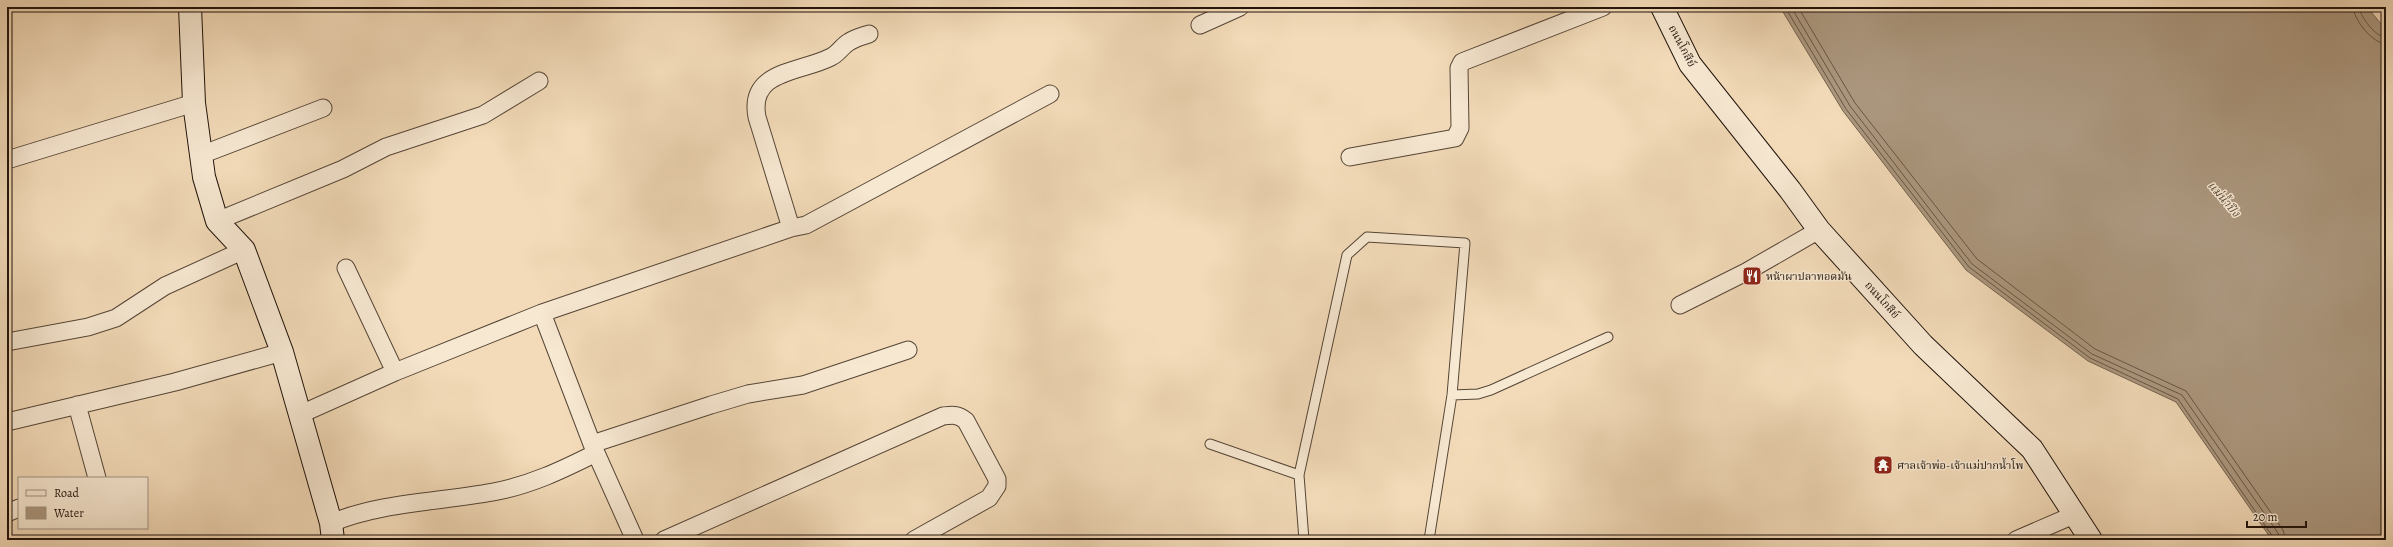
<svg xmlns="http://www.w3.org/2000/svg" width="2393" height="547" font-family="Alegreya,'Noto Serif Thai',serif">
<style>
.water{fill:#ab977e;stroke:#736250}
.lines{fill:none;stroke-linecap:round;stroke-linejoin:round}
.shore{stroke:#654;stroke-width:1}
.lane-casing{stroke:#554536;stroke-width:11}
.street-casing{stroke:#554536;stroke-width:19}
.secondary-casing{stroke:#20130b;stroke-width:24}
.lane{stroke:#f7e8d2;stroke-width:9}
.street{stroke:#f7e8d2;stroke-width:17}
.secondary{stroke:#f7e8d2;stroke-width:22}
.labels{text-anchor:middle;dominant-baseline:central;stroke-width:3;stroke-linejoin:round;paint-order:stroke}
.street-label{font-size:11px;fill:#20130b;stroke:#f7e8d2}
.poi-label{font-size:11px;fill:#20130b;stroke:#f7e8d2;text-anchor:start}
.water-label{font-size:12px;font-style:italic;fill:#5f4e3f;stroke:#f7e8d2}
</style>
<rect width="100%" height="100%" fill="#f3dbb9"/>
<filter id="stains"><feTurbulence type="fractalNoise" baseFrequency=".005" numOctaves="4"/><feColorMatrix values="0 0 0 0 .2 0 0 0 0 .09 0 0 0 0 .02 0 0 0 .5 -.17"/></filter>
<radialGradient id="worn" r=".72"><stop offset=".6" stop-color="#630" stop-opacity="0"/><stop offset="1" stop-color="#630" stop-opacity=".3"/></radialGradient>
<!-- water -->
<path class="water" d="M1780,7h587l19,23v510h-114l-96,-138 -88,-41 -122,-91 -123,-159z"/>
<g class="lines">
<!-- shore -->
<path class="shore" d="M1785,7l61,102 123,158 121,91 88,41 97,141
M1791,7l59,99 122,158 120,90 90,41 96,138 2,7
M1798,7l57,96 122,156 118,90 91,42 97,139 3,10
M2353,7c1,13 19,36 33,37
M2359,7c1,10 17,30 27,31"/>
<defs>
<path id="lane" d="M1452,395l26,-1 13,-4 117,-53
M1210,444l89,31
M1304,540l-5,-65 48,-220 20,-18 98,6 -13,152 -23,145"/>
<path id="street" d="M1200,25l40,-18
M201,155l122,-47
M1350,157l105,-19 5,-10 -1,-60 3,-6 141,-55
M7,160l187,-57
M217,221l126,-52 43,-22 97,-32 56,-34
M791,228l-34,-111c-9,-47 43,-44 74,-60 7,-3 11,-11 18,-15 6,-4 14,-6 20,-8
M346,268l49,104
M1680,305l66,-33 73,-42
M542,313l50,131 43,96
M7,342l81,-15 28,-9 49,-32 79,-36
M77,405l20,73
M301,414l94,-42 147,-59 249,-85 15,-3 244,-131
M7,422l168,-40 107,-30
M592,444l119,-39 37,-11 55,-9 105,-35
M7,513l12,-5
M331,523c52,-21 108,-21 162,-31 38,-7 69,-22 103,-39
M664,540l279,-124c10,-1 15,-2 23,5l31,58v7l-8,12 -75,42
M2016,540l60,-26"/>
<path id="secondary" d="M190,7l4,96 10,74 13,44 27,29 38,102 49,171 2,17
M1662,7l28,57 100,126 29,40 104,115 109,104 59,91"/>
</defs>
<!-- lane casing -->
<use href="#lane" class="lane-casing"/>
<!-- street casing -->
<use href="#street" class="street-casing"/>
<!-- secondary casing -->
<use href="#secondary" class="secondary-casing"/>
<!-- lane -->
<use href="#lane" class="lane"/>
<!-- street -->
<use href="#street" class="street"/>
<!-- secondary -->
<use href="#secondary" class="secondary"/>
</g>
<!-- icons -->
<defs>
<symbol id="restaurant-square" viewBox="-11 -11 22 22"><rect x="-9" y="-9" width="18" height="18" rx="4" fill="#8f2418" stroke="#f7e8d2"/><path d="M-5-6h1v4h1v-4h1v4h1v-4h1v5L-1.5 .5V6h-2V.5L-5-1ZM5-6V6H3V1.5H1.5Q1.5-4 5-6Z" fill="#fff"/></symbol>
<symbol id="temple-square" viewBox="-11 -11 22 22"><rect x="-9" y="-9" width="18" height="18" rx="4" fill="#8f2418" stroke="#f7e8d2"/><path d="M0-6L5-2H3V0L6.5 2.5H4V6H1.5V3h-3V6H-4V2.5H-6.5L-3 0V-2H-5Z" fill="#fff"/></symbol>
</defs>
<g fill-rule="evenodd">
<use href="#restaurant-square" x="1741" y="265" width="22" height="22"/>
<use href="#temple-square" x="1872" y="454" width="22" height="22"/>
</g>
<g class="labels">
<!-- street labels -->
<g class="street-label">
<text transform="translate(1682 46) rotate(62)">ถนนโกสีย์</text>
<text transform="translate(1882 300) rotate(48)">ถนนโกสีย์</text>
</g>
<!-- poi labels -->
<g class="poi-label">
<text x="1766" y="276">หน้าผาปลาทอดมัน</text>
<text x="1897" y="465">ศาลเจ้าพ่อ-เจ้าแม่ปากน้ำโพ</text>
</g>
<!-- water labels -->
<g class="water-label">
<text transform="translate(2224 199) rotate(49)">แม่น้ำปิง</text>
</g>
</g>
<!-- margin -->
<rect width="2393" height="547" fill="none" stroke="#f3dbb9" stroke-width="24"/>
<rect x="8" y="8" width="2377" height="531" fill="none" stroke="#20130b" stroke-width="2"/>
<rect x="12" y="12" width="2369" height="523" fill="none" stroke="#20130b"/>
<!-- legend -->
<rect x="18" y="477" width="130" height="52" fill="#f7e8d2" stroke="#a19382"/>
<rect x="26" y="490" width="20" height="6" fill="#f7e8d2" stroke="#a19382"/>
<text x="54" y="497" font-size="12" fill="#20130b">Road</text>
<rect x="26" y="507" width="20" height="12" fill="#ab977e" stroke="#a19382"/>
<text x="54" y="517" font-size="12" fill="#20130b">Water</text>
<!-- scale -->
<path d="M2247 521v6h59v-6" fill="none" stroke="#20130b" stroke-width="2"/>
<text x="2253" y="521" font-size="12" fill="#20130b" stroke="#f7e8d2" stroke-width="3" paint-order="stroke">20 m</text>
<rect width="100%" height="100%" filter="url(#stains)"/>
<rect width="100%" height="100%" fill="url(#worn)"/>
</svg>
